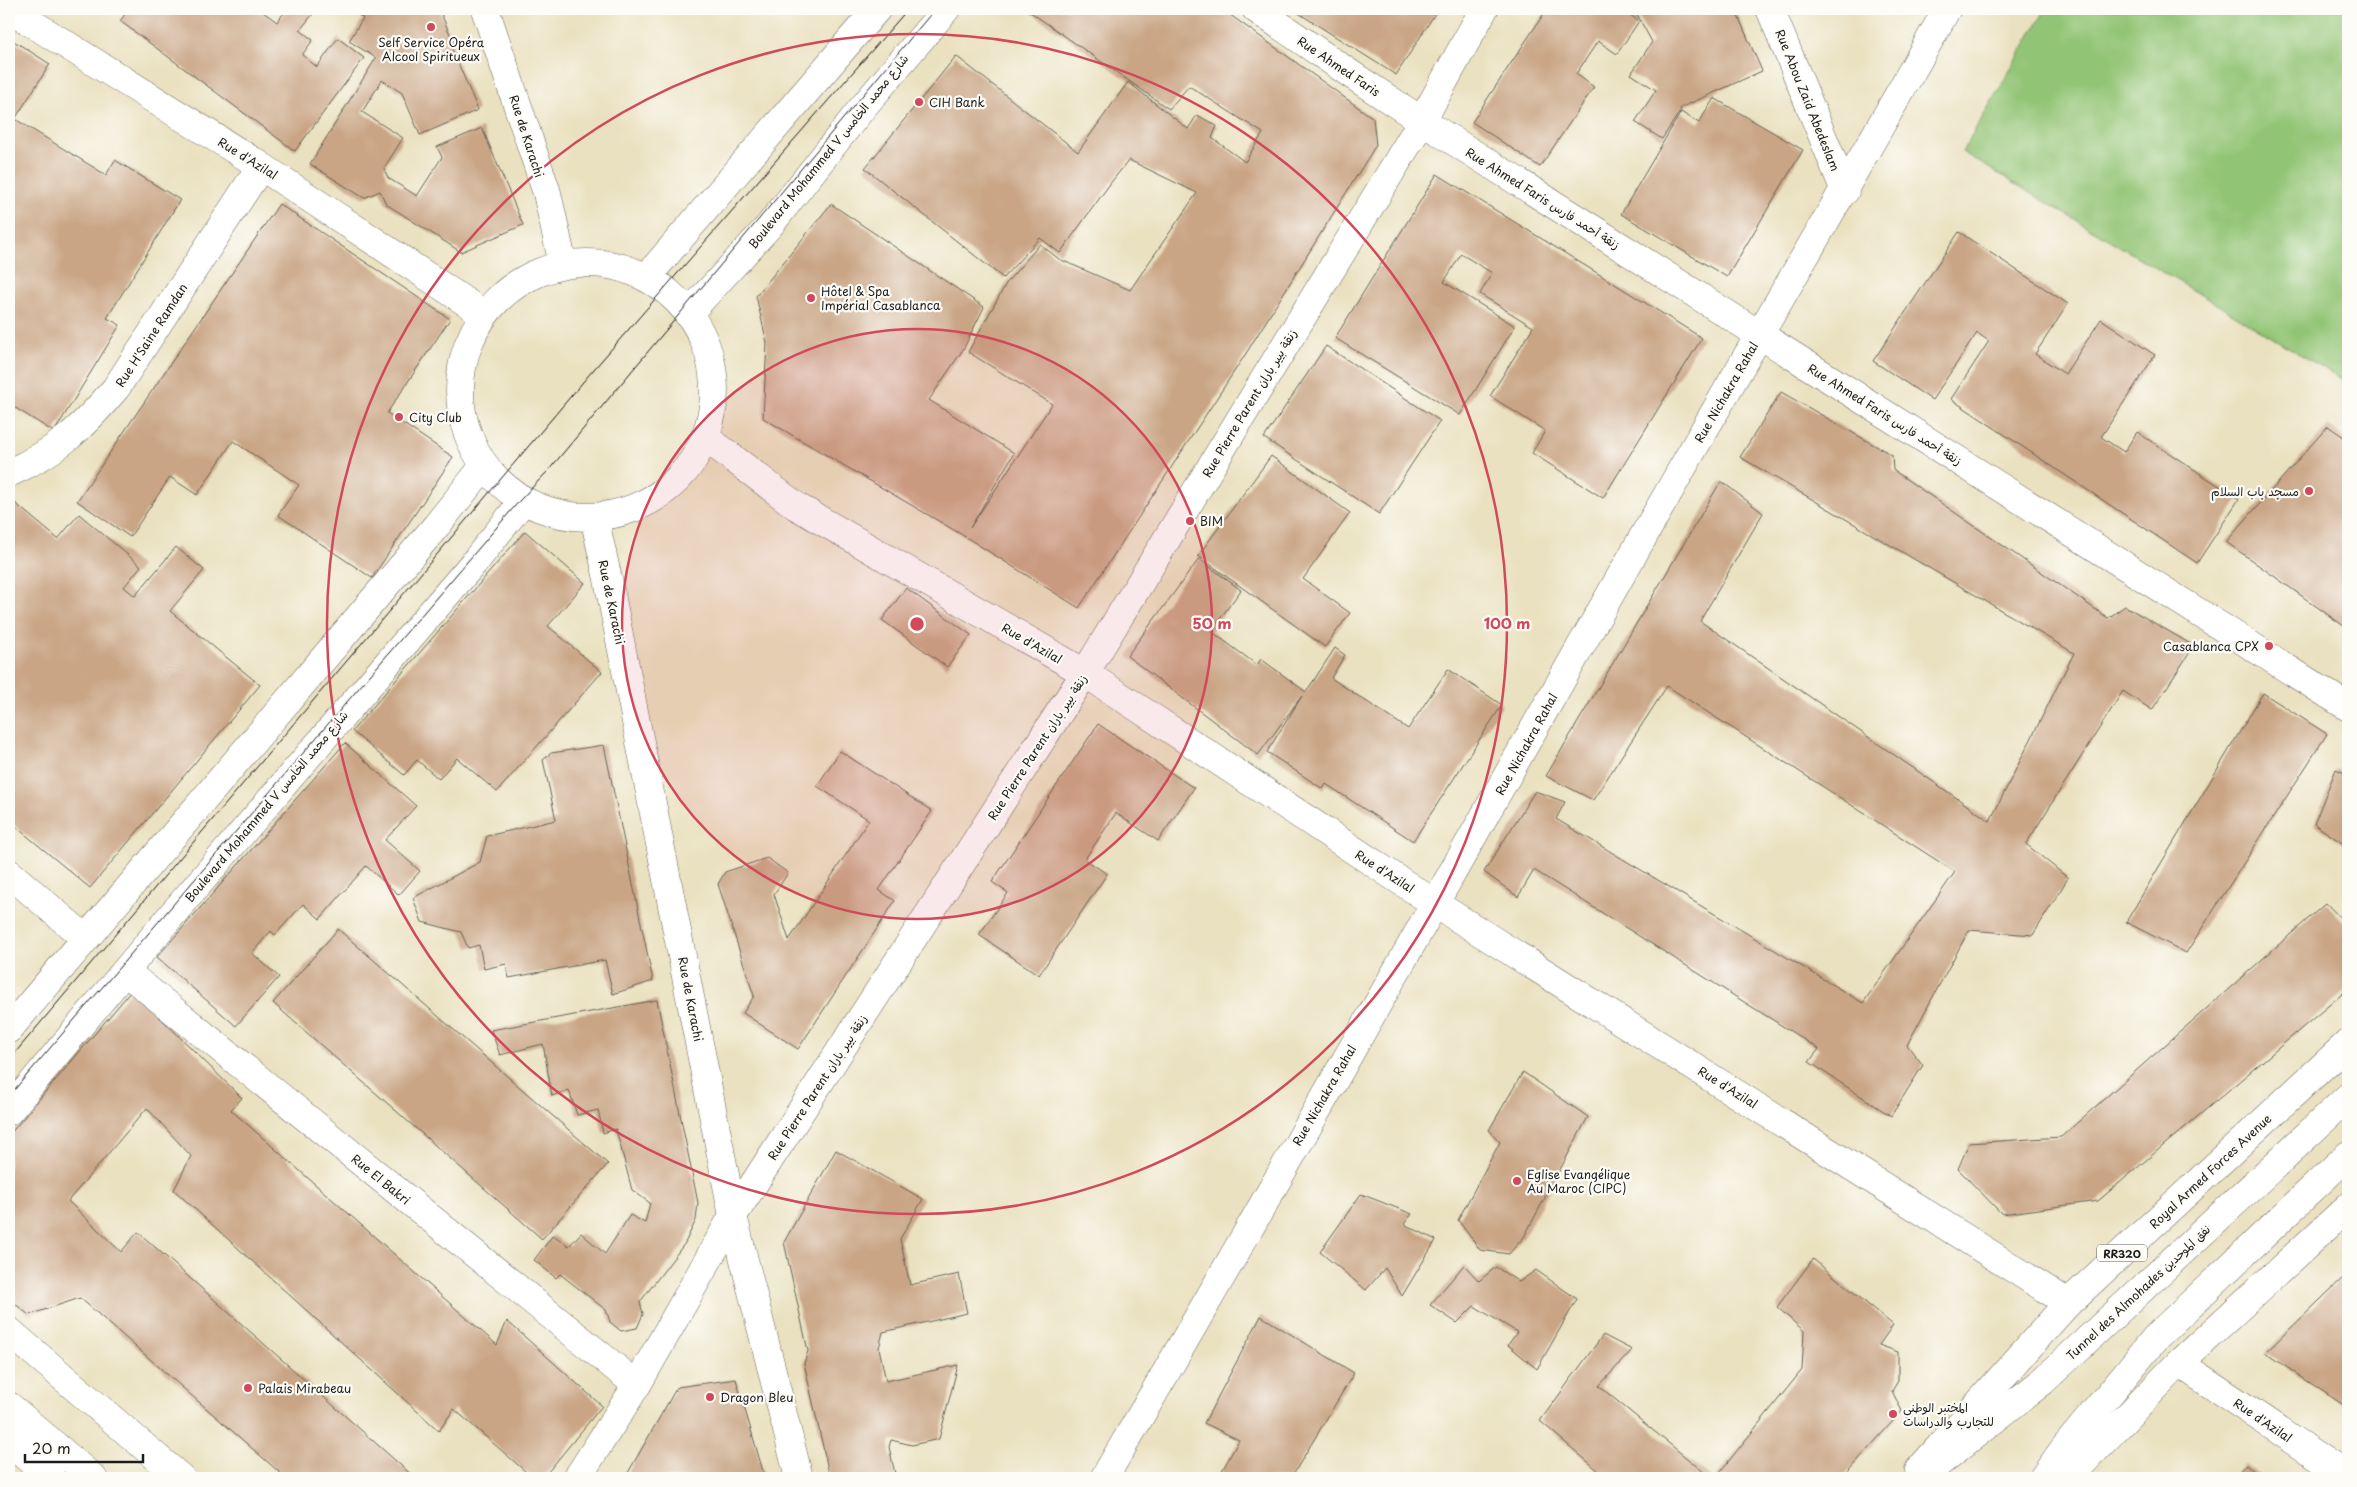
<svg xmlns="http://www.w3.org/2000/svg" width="2357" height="1487" font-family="'Playpen Sans','Playpen Sans Arabic',sans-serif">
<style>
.green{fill:#92c474;stroke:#577048}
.building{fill:#c9a585}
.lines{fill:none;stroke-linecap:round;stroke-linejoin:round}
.minor-casing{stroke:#646155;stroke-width:29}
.major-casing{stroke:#646155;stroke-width:29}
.highway-casing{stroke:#646155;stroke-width:29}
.minor{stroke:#fff;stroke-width:28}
.major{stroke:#fff;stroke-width:28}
.highway{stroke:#fff;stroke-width:28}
.tram{stroke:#1c1c1c;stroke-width:1}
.ring{fill:none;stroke:#d1495b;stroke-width:2.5}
.poi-dot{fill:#d1495b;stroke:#fdfcf7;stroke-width:2}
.labels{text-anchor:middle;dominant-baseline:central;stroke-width:4.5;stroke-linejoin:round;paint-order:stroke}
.shield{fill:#fdfcf7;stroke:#605f5e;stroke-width:1}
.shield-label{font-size:11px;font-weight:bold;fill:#1c1c1c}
.poi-label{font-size:12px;fill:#1c1c1c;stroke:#fdfcf7;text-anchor:start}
.street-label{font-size:12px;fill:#1c1c1c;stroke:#fdfcf7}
.centre{fill:#d1495b;stroke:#fdfcf7;stroke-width:2.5}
.ring-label{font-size:15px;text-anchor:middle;font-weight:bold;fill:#d1495b;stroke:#fdfcf7;stroke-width:4.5;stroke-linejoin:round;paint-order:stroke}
</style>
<rect width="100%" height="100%" fill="#fdfcf7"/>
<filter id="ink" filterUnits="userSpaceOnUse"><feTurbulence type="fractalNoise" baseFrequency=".02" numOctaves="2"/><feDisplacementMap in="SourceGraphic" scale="10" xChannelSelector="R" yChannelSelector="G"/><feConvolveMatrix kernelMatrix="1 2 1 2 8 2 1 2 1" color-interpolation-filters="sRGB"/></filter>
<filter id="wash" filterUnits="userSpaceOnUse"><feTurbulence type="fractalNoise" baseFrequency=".0096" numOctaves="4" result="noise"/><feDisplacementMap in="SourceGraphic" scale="20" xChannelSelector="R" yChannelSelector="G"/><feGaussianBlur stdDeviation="1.12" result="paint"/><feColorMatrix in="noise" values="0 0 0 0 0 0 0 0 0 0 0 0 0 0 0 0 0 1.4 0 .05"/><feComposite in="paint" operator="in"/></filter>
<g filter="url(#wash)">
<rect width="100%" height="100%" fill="#eae1c0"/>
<!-- green -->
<path class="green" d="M2046,9h302v374l-386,-231z"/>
<g id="blocks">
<!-- building -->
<path class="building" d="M129,9h130l18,13 10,-13h30l-17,21 13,10 -11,15 15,12 21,-29 26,20 -69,93 -175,-130z
M349,9h90l17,39 -6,-4 28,66 -58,25 -18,-42 -20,-13 -20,32 41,26 -19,30 4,10 29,18 25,-39 -5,-10 45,-19 41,97 -62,27 -75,-48 -6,-13 -16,7 -54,-34 66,-106 -27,-17 14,-23z
M1026,9h196l151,109 3,27 -131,210 -166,253 -115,-72 -201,-118 4,-75 -11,-47 75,-92 153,103 -20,41 -35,52 85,53 -44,75 82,-124 -84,-52 39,-70 33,-38 19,15 71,31 67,-97 -68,-33 -17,21 -52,72 -20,-15 -37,40 -138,-110 91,-112 122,96 50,-70 60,47 9,-14 20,11 -5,12 33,24 18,-29 -74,-47 -20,23z
M1292,9h146l-42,66z
M1547,9h74l18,12 -22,33 -19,-13 -22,33 18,13 -54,80 -68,-45z
M1634,9h101l27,62 -82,37 1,2 -19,29 -27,-17 21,-32 -25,-16 21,-32z
M9,38l41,26 -35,55 91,56 9,-15 65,40 -73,118 13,7 -66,107 -45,-28z
M1714,98l89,52 -76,127 -106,-63 60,-102 18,11z
M1437,174l265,164 -99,160 -71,-45 13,-22 -55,-35 43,-69 -53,-33 12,-21 -31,-19 -17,28 71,44 -55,89 -125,-77z
M279,204l171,115 -63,94 66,44 -81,121 -94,-63 21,-30 -66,-44 -36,54 -27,-18 -40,60 -53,-36z
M1959,232l109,72 -33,50 30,20 36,-55 54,36 -54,82 23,15 13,-20 102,67 -42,64 -246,-164 38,-58 -12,-8 -45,67 -59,-39z
M1326,346l114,75 -61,93 -115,-76z
M1781,392l111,63 1,15 215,148 17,-12 69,40 -42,64 -29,-19 -97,153 42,34 -35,57 -64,-5 -62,115 16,20 -32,51 -82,-54 10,-13 -285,-179 -16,27 -34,-25 51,-81 30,11 -9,17 307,184 92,-131 -288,-186 -74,114 -47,-24 175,-295 42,32 -63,108 290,200 84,-168 -334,-196z
M2328,426l20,14v189l-122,-87z
M1271,456l79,57 -47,66 47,34 -25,34 -127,-91z
M9,498l49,41 21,-25 62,52 -17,21 11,9 41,-49 28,23 -34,41 90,74 -170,203 -81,-67z
M525,531l60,52 -37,43 54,46 -105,120 -40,-34 -18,21 -22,-19 -13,15 -52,-44z
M1199,559l42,31 -30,41 46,34 4,-6 45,33 29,-44 10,7 -14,23 77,51 40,-60 54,36 -89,136 -87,-57 -3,5 -56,-37 35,-56 -44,59 -131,-99z
M906,588l65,47 -24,32 -65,-47z
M2263,693l64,41 -141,219 -60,-31z
M1098,724l96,64 -36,53 -42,-28 -31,46 22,15 -68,101 -60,-40 29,-42 -16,-11z
M345,743l71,63 -31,34 35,31 -21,24 -33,-29 -46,53 -17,-15 -28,31 -4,-4 -19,22 27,24 -43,49 -79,-69z
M604,745l49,236 -40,13 -8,-34 -96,18 -3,-14 -22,5 -5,-24 -11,3 -7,-16 -39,-10 -9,-24 67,-36 7,-26 69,-16 -13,-60 8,-7z
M840,751l92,60 -53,79 16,11 -97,148 -55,-36 11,-17 -36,-112 7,-12 42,-14 21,15 -14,21 15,46 80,-120 -52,-34z
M2336,769l12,6v72l-34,-23z
M2326,903l22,23v63l-250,212 -96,13 -44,-45 11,-26 92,-6z
M338,929l270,235 -66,75 -269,-236z
M132,990l110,108 -11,12 266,235 10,-24 95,85 -59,72h-10l-79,-69 -15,22 -265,-241 17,-34 -44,-48 -79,93 53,51 17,-20 277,246h-129l-206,-180 -51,17 -20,-16v-164z
M657,1000l41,203 -2,17 -11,23 -45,59 3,12 -6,14 -16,3 -11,-9 -4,-12 -46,-36 -4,4 -22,-18 19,-25 16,11 12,-13 24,21 25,-39 15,8 5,-20 -18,-13 -16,-61 -13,4 -5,-23 -21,5 -8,-25 -17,6 -9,-52 -43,11 -9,-25z
M1523,1072l65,45 -64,120 -15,17 -29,-4 -22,-30 42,-78 -11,-12z
M836,1150l87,49 -23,40 10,46 49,-11 8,39 -84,19 -4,16 7,33 72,-16 -19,74 -27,6 -21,-5 -2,7 7,31h-66l-26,-115 4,-12 -24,-109z
M1361,1194l51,20 -8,10 32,16 -34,56 -17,-28 -19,22 -46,-38z
M1813,1259l80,66 -14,20 19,7v29l-6,10 10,20 -60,67h-127l87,-108 2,-39 -27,-24z
M1464,1265l15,16 17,-14 23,15 17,-12 41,29 -40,70 -29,-24 9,-13 -43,-26 -17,17 -27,-18z
M2348,1273v135l-83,-55z
M1261,1316l93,57 -63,105h-73l21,-38 -35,-17z
M1603,1335l29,15 -33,36 112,92h-104l-67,-57z
M736,1379l29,99h-140l52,-91z
M2246,1464l16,14h-29z"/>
</g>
</g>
<g filter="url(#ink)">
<use href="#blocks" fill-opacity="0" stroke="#646155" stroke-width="1"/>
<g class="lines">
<defs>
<path id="minor" d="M9,9l252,157 223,148
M485,9l62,184 16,72
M1256,9l96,66 70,46 926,586
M1770,9l75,182
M460 390a127 127 0 1 1 254 0a127 127 0 1 1-254 0Z
M646,278l231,-269
M688,314l81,-88 94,-119 83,-98
M705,437l91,69 289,167 349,230 634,400
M9,473c49,-22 72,-44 107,-85l145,-222
M594,517l14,62 125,637 66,262
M9,873l76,65
M126,972l511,413
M9,1029l428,-504 47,-59
M9,1111l161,-194 307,-358 46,-58
M2179,1363l169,114
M577,1478l60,-93 96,-169 352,-543 337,-552 62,-112
M1104,1478c193,-327 378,-660 567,-990 91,-160 186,-318 276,-479"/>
<path id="major" d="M9,1331l172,147
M9,1406l84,72
M9,1442l42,36
M1919,1470l149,-167 280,-260
M2068,1478l111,-115 169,-156"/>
<path id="highway" d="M1920,1478l123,-97 305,-284
M2043,1478l20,-28 94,-114 191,-181"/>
</defs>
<!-- minor casing -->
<use href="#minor" class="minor-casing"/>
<!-- major casing -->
<use href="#major" class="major-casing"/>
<!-- highway casing -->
<use href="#highway" class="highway-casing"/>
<!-- minor -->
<use href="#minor" class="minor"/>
<!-- major -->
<use href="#major" class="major"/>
<!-- highway -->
<use href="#highway" class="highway"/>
<!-- tram -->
<path class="tram" d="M9,1060l579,-684 320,-367
M9,1096l512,-597 27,-28 387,-462"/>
</g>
</g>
<!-- distance rings -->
<circle cx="917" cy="624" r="295" fill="#d1495b" fill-opacity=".12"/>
<g class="ring">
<circle cx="917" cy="624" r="295"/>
<circle cx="917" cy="624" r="590"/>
</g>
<!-- markers -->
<g class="poi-dot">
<circle cx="431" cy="27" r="5"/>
<circle cx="919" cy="102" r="5"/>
<circle cx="811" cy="298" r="5"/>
<circle cx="399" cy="417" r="5"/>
<circle cx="2309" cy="491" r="5"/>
<circle cx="1190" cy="521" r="5"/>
<circle cx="2269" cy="646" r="5"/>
<circle cx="1517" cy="1181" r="5"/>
<circle cx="248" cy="1388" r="5"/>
<circle cx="710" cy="1397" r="5"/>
<circle cx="1893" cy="1414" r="5"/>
</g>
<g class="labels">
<!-- shield labels -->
<rect class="shield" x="2097" y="1244.5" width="50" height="17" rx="4"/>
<g class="shield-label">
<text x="2122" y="1253">RR320</text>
</g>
<!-- poi labels -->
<g class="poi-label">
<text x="431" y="42" text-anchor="middle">Self Service Opéra<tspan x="431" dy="14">Alcool Spiritueux</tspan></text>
<text x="929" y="102">CIH Bank</text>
<text x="821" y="291">Hôtel &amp; Spa<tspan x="821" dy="14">Impérial Casablanca</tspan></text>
<text x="409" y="417">City Club</text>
<text x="2299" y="491" text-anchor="end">مسجد باب السلام</text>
<text x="1200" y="521">BIM</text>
<text x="2259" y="646" text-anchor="end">Casablanca CPX</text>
<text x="1527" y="1174">Eglise Evangélique<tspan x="1527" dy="14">Au Maroc (CIPC)</tspan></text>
<text x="258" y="1388">Palais Mirabeau</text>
<text x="720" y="1397">Dragon Bleu</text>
<text x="1903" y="1407">المختبر الوطني<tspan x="1903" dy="14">للتجارب والدراسات</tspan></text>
</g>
<!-- street labels -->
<g class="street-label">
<text transform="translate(1339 66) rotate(34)">Rue Ahmed Faris</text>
<text transform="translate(1808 100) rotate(68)">Rue Abou Zaid Abedeslam</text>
<text transform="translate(527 136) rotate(72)">Rue de Karachi</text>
<text transform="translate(828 151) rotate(-51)">Boulevard Mohammed V شارع محمد الخامس</text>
<text transform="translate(248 158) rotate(32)">Rue d'Azilal</text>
<text transform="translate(1543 198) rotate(32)">Rue Ahmed Faris زنقة أحمد فارس</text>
<text transform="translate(151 335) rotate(-57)">Rue H'Saine Ramdan</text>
<text transform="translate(1726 392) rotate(-60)">Rue Nichakra Rahal</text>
<text transform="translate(1249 403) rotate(-59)">Rue Pierre Parent زنقة بيير باران</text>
<text transform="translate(1885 414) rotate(32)">Rue Ahmed Faris زنقة أحمد فارس</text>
<text transform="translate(612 602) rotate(78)">Rue de Karachi</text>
<text transform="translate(1032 643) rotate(30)">Rue d'Azilal</text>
<text transform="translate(1526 744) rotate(-61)">Rue Nichakra Rahal</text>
<text transform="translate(1037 747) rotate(-57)">Rue Pierre Parent زنقة بيير باران</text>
<text transform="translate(266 806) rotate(-50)">Boulevard Mohammed V شارع محمد الخامس</text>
<text transform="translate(1385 871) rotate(33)">Rue d'Azilal</text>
<text transform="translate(691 999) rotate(79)">Rue de Karachi</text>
<text transform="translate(817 1087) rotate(-57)">Rue Pierre Parent زنقة بيير باران</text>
<text transform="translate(1728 1087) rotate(32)">Rue d'Azilal</text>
<text transform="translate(1324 1095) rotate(-60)">Rue Nichakra Rahal</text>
<text transform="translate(2210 1171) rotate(-43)">Royal Armed Forces Avenue</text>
<text transform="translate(381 1179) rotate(39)">Rue El Bakri</text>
<text transform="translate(2138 1292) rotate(-43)">Tunnel des Almohades نفق الموحدين</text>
<text transform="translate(2263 1420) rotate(34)">Rue d'Azilal</text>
</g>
</g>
<circle cx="917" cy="624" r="8" class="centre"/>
<g class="ring-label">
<text x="1212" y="629">50 m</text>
<text x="1507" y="629">100 m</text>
</g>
<!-- margin -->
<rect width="2357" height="1487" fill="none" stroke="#fdfcf7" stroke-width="30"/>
<!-- scale -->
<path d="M25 1454v8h118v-8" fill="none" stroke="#1c1c1c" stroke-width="2.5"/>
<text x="32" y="1454" font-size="15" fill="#1c1c1c" stroke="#fdfcf7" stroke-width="4" paint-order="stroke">20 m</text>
</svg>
